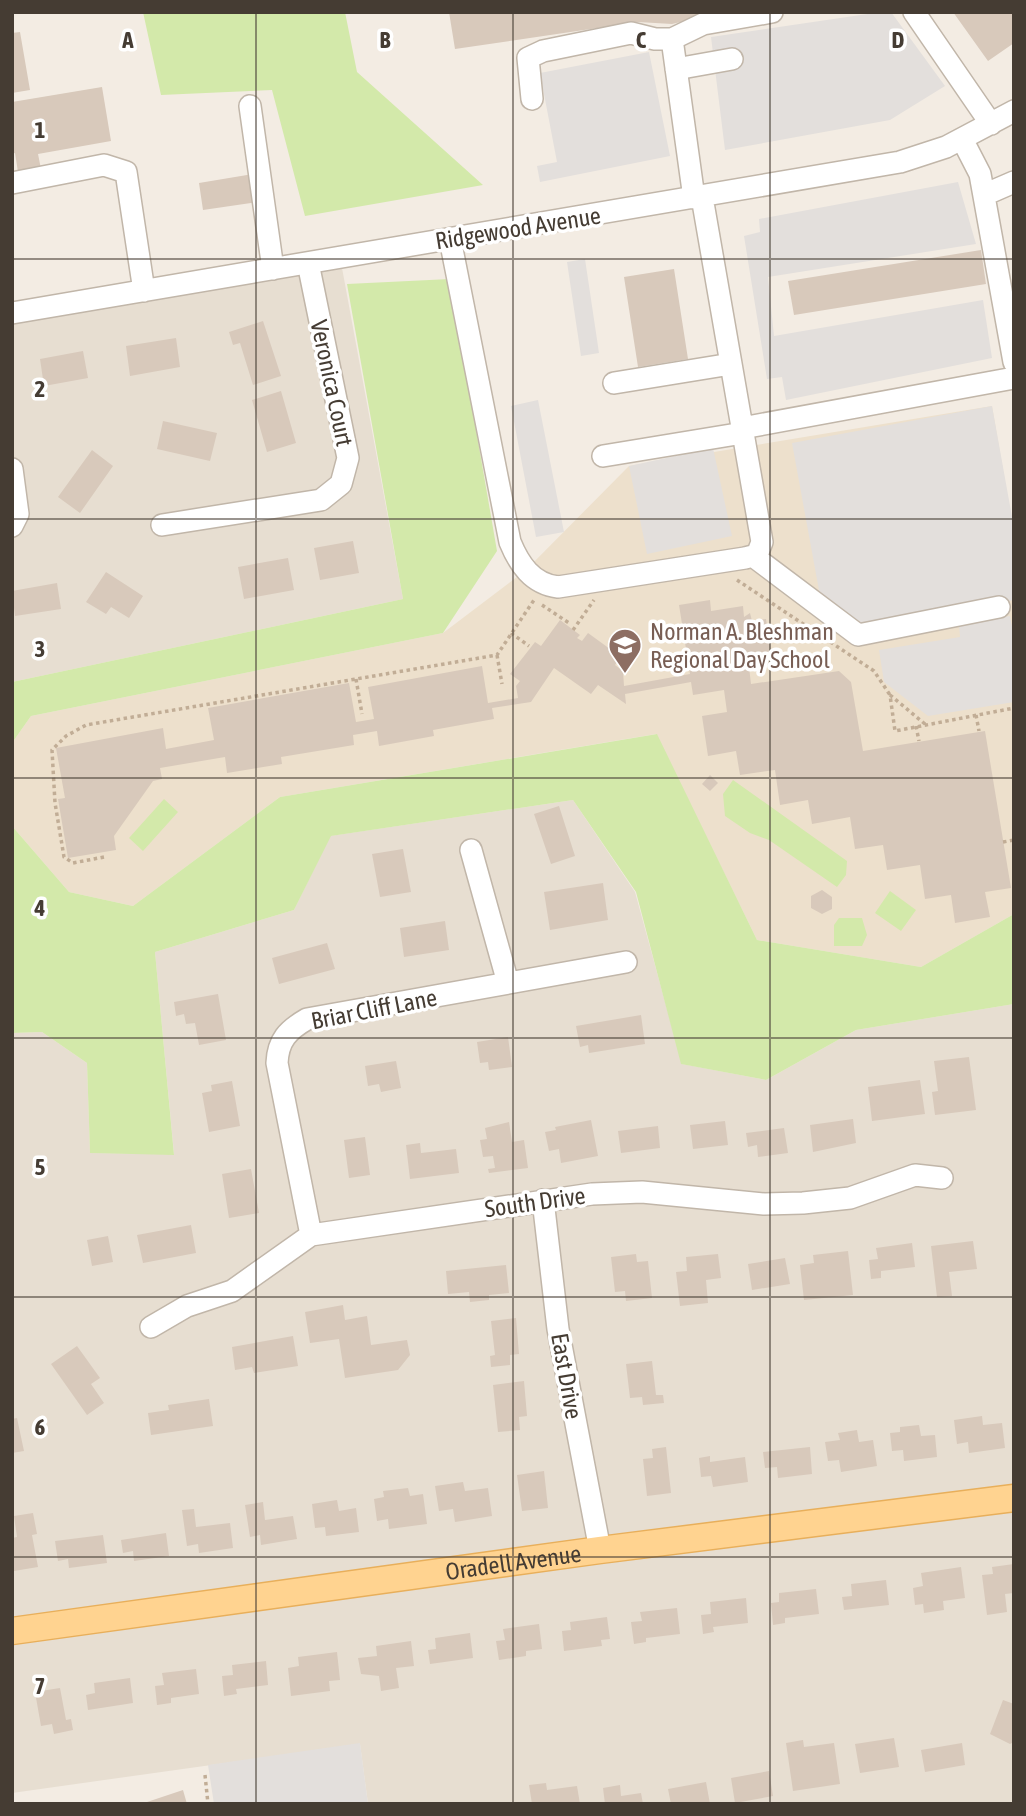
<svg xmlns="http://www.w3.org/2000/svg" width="1026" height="1816" font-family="'Asap Condensed',sans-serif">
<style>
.residential{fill:#e7ded1}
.education{fill:#ede0cc}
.green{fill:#d3e9aa}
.parking{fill:#e3dfdc}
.building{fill:#d8c9bb}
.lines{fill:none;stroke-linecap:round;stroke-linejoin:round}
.minor-casing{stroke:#c1b6a9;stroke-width:24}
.major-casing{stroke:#e8af5b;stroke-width:29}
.path{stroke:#c1ad96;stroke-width:3.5;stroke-dasharray:3.5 3.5;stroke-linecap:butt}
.minor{stroke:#fff;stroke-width:21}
.major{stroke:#ffd390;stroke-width:26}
.grid{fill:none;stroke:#453c33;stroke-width:2;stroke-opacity:0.55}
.labels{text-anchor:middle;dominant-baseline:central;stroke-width:7;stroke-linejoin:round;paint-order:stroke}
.street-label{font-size:24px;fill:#453c33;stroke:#fff}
.education-label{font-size:24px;fill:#785e54;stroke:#fff;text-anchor:start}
.grid-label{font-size:23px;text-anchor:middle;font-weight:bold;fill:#453c33;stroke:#fff;stroke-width:7;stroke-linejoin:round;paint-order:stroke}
</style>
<rect width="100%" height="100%" fill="#f3ece3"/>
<!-- residential -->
<path class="residential" d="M340,257l63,342 -391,83v-367z
M573,800l62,92 47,172 84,16 90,-50 158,-26v800h-646l-8,-60 -348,49v-760l30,-1 45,31 3,90 84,1 -19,-202 139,-42 36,-74z"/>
<!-- education -->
<path class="education" d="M992,406l22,128v380l-93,53 -164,-27 -101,-206 -376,63 -147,109 -64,-14 -57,-66v-83l19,-27 412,-83 83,-63 103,-104z"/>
<!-- green -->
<path class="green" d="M143,12h202l12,60 126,113 -178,31 -33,-126 -111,5z
M450,279l47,272 -54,82 -412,83 -19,27v-61l391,-83 -56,-315z
M657,734l100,206 164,27 93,-53v90l-158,26 -90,50 -85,-16 -45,-172 -63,-92 -242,36 -37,74 -139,42 19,203 -84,-2 -3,-90 -45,-31 -30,1v-207l57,66 64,14 147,-109z
M733,780l114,81 -1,14 -9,12 -68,-47 -19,-7 -25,-17 -2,-22z
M164,799l14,13 -35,39 -14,-13z
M890,891l26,19 -15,21 -26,-18z
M839,918h23l5,17 -5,11h-28v-21z"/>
<!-- parking -->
<path class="parking" d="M881,12h10l54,74 -55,34 -165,30 -14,-113z
M649,52l21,104 -130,26 -3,-16 20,-4 -17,-89z
M958,182l18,62 -208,33 6,59 209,-36 9,58 -206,42 -4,-23 -15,2 -23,-143 16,-4 -1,-13z
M585,259l14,94 -18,3 -14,-94z
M538,400l26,132 -28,5 -25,-131z
M992,406l22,122v72l-187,34 -35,-191z
M713,448l19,88 -85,18 -18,-88z
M1010,616l4,21v65l-86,14 -44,-34 -5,-32 81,-13 -1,-13z
M360,1743l8,61h-154l-6,-39z"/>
<!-- building -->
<path class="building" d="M449,12h269v1l-46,11 -34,-2 -183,27z
M953,12h61v31l-26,18z
M20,32l10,58 -18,3v-60z
M102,87l9,54 -73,13 3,15 -23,3 -3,-19 -3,1v-52z
M253,174l4,28 -54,8 -4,-27z
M981,250l5,34 -192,31 -6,-34z
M674,269l14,90 -50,8 -14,-90z
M263,321l18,55 -28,9 -13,-42 -7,2 -4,-13z
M176,338l4,29 -50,9 -4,-30z
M83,351l5,27 -44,8 -4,-27z
M281,391l15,52 -29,9 -15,-52z
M163,421l54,12 -7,28 -53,-12z
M92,450l21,16 -33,47 -22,-16z
M353,541l6,32 -39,7 -6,-32z
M288,558l6,32 -50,9 -6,-32z
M106,572l37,24 -14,22 -18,-11 -5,7 -20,-12z
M57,583l4,26 -46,7 -3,-25z
M710,600l1,11 32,-5 1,11 6,-4 2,8 14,-2 7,45 -24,3 2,17 88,-13 12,11 12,69 122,-20 26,157 -26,4 5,25 -35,6 -4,-28 -26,4 -5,-34 -33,5 -4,-25 -28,4 -5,-32 -38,7 -4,-24 -28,5 -5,-35 -35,5 -4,-24 -28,5 -6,-40 25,-4 -3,-22 -31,5 -2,-13 -66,12 1,10 -28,-19 -7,9 -37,-26 -23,34 -39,6 2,11 -61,11 1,6 -55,10 -2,-15 -24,4 1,10 -73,12 1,7 -55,9 -2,-16 -65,11 2,11 -9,2 -39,55 2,14 -48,8 -10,-59 7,-1 -9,-50 107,-20 3,21 48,-9 -6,-32 141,-25 7,39 18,-3 -6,-32 114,-21 6,37 30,-5 -2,-12 4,-5 -10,-7 25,-32 6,4 19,-26 20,15 -3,3 5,3 6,-8 33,24 -6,8 8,6 1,15 66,-12 -11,-69z
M710,775l8,8 -8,8 -8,-7z
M559,806l16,50 -24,8 -17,-50z
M403,849l8,43 -31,5 -8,-43z
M603,883l5,37 -58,10 -6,-38z
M822,890l10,7v12l-10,5 -11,-6v-12z
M445,921l4,29 -45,7 -4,-29z
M327,943l8,26 -56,15 -7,-26z
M218,994l8,46 -27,5 -4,-22 -9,1 -2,-10 -8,2 -2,-14z
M641,1015l4,29 -56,9 -1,-8 -8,2 -4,-21z
M508,1037l4,30 -23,3 -1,-8 -8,1 -3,-21z
M969,1057l7,53 -41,5 -3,-23 6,-1 -4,-30z
M396,1061l5,27 -20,4 -2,-8 -11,2 -3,-20z
M920,1080l5,34 -53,7 -4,-34z
M232,1081l8,45 -31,6 -7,-39 10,-2 -1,-6z
M853,1119l3,24 -43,9 -3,-27z
M591,1120l7,36 -37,7 -2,-14 -10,2 -4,-19 11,-2 -1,-3z
M725,1121l3,24 -35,4 -3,-24z
M509,1122l3,20 12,-2 4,28 -39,5 -1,-4 7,-1 -2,-12 -10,1 -3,-17 7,-1 -2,-11z
M658,1126l2,22 -39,5 -3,-22z
M784,1128l4,25 -30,4 -1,-12 -9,2 -2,-14z
M365,1137l5,38 -21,3 -5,-38z
M420,1143l1,10 35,-4 3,24 -49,6 -4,-34z
M251,1169l8,44 -30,5 -7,-44z
M191,1225l5,28 -53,10 -6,-28z
M108,1236l5,26 -21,4 -5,-26z
M973,1241l4,28 -28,3 3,24 -15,1 -6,-51z
M912,1243l3,24 -34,4v7l-10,1 -2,-19 9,-1 -2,-11z
M848,1251l5,44 -49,5 -4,-35 14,-2 -1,-8z
M636,1254l1,8 11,-1 4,37 -26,3 -1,-10 -10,1 -4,-35z
M718,1254l3,24 -15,2 2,23 -28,3 -4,-34 11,-1 -1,-14z
M785,1258l5,26 -38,6 -4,-26z
M506,1265l3,28 -20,2v5l-19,2 -1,-10 -21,2 -2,-23z
M343,1305l2,15 22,-4 4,29 36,-5 3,15 -12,15 -53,8 -6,-39 -29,4 -5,-31z
M516,1318l3,36 -9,1v10l-19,2 -1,-11 5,-1 -4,-34z
M293,1336l5,30 -44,7 -2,-6 -17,3 -3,-23z
M77,1346l23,32 -9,6 13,19 -17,12 -36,-51z
M652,1361l4,34h7l1,8 -21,2 -1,-8 -12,1 -4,-34z
M524,1381l3,35 -8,1 1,13 -22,2 -5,-47z
M209,1399l4,27 -62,9 -3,-22 21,-3 -1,-5z
M982,1416l1,9 19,-2 3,25 -36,5 -1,-11 -11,2 -3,-24z
M17,1418l7,33 -12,2v-34z
M919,1425l2,11 14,-1 2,22 -33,4 -1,-11 -11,1 -2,-18 10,-1v-5z
M857,1430l2,12 14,-2 4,26 -36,6 -2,-12 -11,1 -3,-19 15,-2 -2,-7z
M666,1447l5,46 -24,3 -4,-37 10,-1 -1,-9z
M810,1447l2,27 -34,4 -1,-11 -12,1 -2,-16z
M710,1456v6l35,-5 3,25 -35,5 -2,-11 -10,1 -2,-19z
M544,1471l4,37 -26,3 -5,-36z
M463,1482l2,9 23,-3 4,28 -37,6 -2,-13 -14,2 -4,-25z
M408,1488l2,8 13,-2 4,30 -38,5 -1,-10 -11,2 -3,-22 10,-2 -1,-6z
M337,1500l2,11 17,-3 3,24 -33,4 -1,-9 -10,1 -3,-24z
M263,1502l2,18 28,-4 4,23 -36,6 -1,-10 -10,2 -5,-32z
M194,1509l2,18 34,-4 3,25 -34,5 -1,-9 -11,2 -5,-36z
M33,1513l4,21 -5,1 6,32 -24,4 -2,-33 5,-1 -3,-21z
M166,1533l3,23 -35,5 -1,-10 -10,2 -2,-13z
M103,1535l4,28 -38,5 -1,-9 -10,2 -3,-20z
M1014,1564v29l-9,1 2,18 -20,3 -5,-40 11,-1 -1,-7z
M961,1567l4,31 -22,3 1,9 -20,3 -1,-9 -8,1 -2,-17 10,-2 -2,-13z
M886,1580l3,25 -45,5 -2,-13 10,-1 -1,-12z
M816,1589l3,25 -34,4v5l-12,2 -2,-22 8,-1v-9z
M746,1598l2,25 -35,4 1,5 -11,2 -2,-19 10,-1 -1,-12z
M677,1608l3,26 -34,4v4l-12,2 -3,-22 11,-1 -2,-9z
M607,1617l3,22 -9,1 1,6 -38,5 -2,-20 9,-1 -1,-8z
M539,1624l3,25 -16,2v5l-27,4 -3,-19 9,-1 -2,-11z
M470,1633l3,25 -43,6 -2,-14 8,-1 -1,-11z
M411,1641l3,25 -18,2 3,20 -18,3 -2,-15 -18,-2 -3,-16 19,-2 -1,-10z
M337,1652l3,28 -11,1 1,10 -39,5 -3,-28 11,-2 -1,-9z
M266,1661l2,24 -32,4 1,5 -13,2 -2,-20 11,-1 -1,-10z
M196,1669l3,25 -28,4v5l-14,2 -2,-19 9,-1 -2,-12z
M130,1678l3,25 -45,7 -2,-15 9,-2 -1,-10z
M60,1688l6,32 5,-1 2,11 -19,4 -2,-10 -11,2 -6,-34z
M1003,1700l11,4v38l-4,2 -20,-10z
M894,1738l5,29 -39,6 -5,-29z
M803,1740l1,7 30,-4 6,41 -47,7 -7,-48z
M962,1743l3,22 -40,7 -4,-22z
M769,1771l4,25 -38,7 -4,-25z
M706,1782l4,22h-39l-3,-15z
M546,1783l1,7 30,-4 3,18h-48l-3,-19z
M620,1785l1,11 20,-3 2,11h-38l-2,-16z
M183,1790l4,14h-43v-1z"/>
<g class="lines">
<defs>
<path id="minor" d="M914,12l77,112
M672,39l22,159
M676,69l56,-10
M532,99l-4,-41 15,-7 88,-18 24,6h17l31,-15 69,-12
M250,106l23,163
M962,139l18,35 34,188
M12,183l92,-18 22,7 18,119
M984,195l30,-13
M450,239l60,303c9,22 22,42 48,45l187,-29 12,-3 5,-13 -60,-345
M12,313l888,-151 46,-15 68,-36
M614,383l117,-19
M742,428l272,-50
M603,456l140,-23
M12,469l6,45 -6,12
M162,525l159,-25 20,-16 7,-26 -40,-195
M753,556l105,79 141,-28
M471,850l37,133
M543,1200l15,129 42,221
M311,1235l-34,-172c1,-23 11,-33 30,-44l319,-57
M151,1327l36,-21 45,-15 79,-56 281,-41 50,-2 122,12 39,-1 47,-5 65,-23 27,3"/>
<g id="major">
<path id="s1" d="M12,1631l588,-81 414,-52"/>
</g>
</defs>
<!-- minor casing -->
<use href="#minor" class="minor-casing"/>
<!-- major casing -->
<use href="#major" class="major-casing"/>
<!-- path -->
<path class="path" d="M737,580l137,91 16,24
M542,605l27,18
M573,630l21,-30
M511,633l18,13
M497,655l5,29
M356,679l6,35
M976,715l3,16
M925,724l-35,-29 5,36 119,-23
M916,726l3,15
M1003,842l11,-2
M104,857l-31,6 -9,-6 -9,-54 -3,-53 14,-14 20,-11 411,-70 37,-55
M205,1775l3,29"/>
<!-- minor -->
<use href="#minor" class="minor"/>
<!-- major -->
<use href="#major" class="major"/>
</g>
<!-- grid -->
<path class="grid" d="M256,12v1792M513,12v1792M770,12v1792M12,259h1002M12,519h1002M12,778h1002M12,1038h1002M12,1297h1002M12,1557h1002"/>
<!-- icons -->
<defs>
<symbol id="school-pin" viewBox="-11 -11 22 30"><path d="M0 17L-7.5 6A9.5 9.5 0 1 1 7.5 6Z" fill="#8d6e63" stroke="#fff"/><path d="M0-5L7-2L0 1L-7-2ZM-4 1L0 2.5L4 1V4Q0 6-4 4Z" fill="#fff"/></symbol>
</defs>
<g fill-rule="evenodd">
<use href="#school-pin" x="606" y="626" width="38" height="52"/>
</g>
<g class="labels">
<!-- street labels -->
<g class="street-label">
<text transform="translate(518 228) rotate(-9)">Ridgewood Avenue</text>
<text transform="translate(332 383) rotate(78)">Veronica Court</text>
<text transform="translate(374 1009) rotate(-11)">Briar Cliff Lane</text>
<text transform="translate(535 1202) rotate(-8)">South Drive</text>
<text transform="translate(567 1376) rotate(80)">East Drive</text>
<text stroke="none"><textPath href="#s1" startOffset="506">Oradell Avenue</textPath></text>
</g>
<!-- education labels -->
<g class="education-label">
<text x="650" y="631">Norman A. Bleshman<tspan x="650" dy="28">Regional Day School</tspan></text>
</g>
</g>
<g class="grid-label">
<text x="128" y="48">A</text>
<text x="385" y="48">B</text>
<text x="641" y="48">C</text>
<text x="898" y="48">D</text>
<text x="40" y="138">1</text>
<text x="40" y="397">2</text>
<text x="40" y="657">3</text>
<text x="40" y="916">4</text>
<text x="40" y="1175">5</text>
<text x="40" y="1435">6</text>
<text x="40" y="1694">7</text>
</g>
<!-- border -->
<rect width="1026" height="1816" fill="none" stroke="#453c33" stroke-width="28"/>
</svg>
